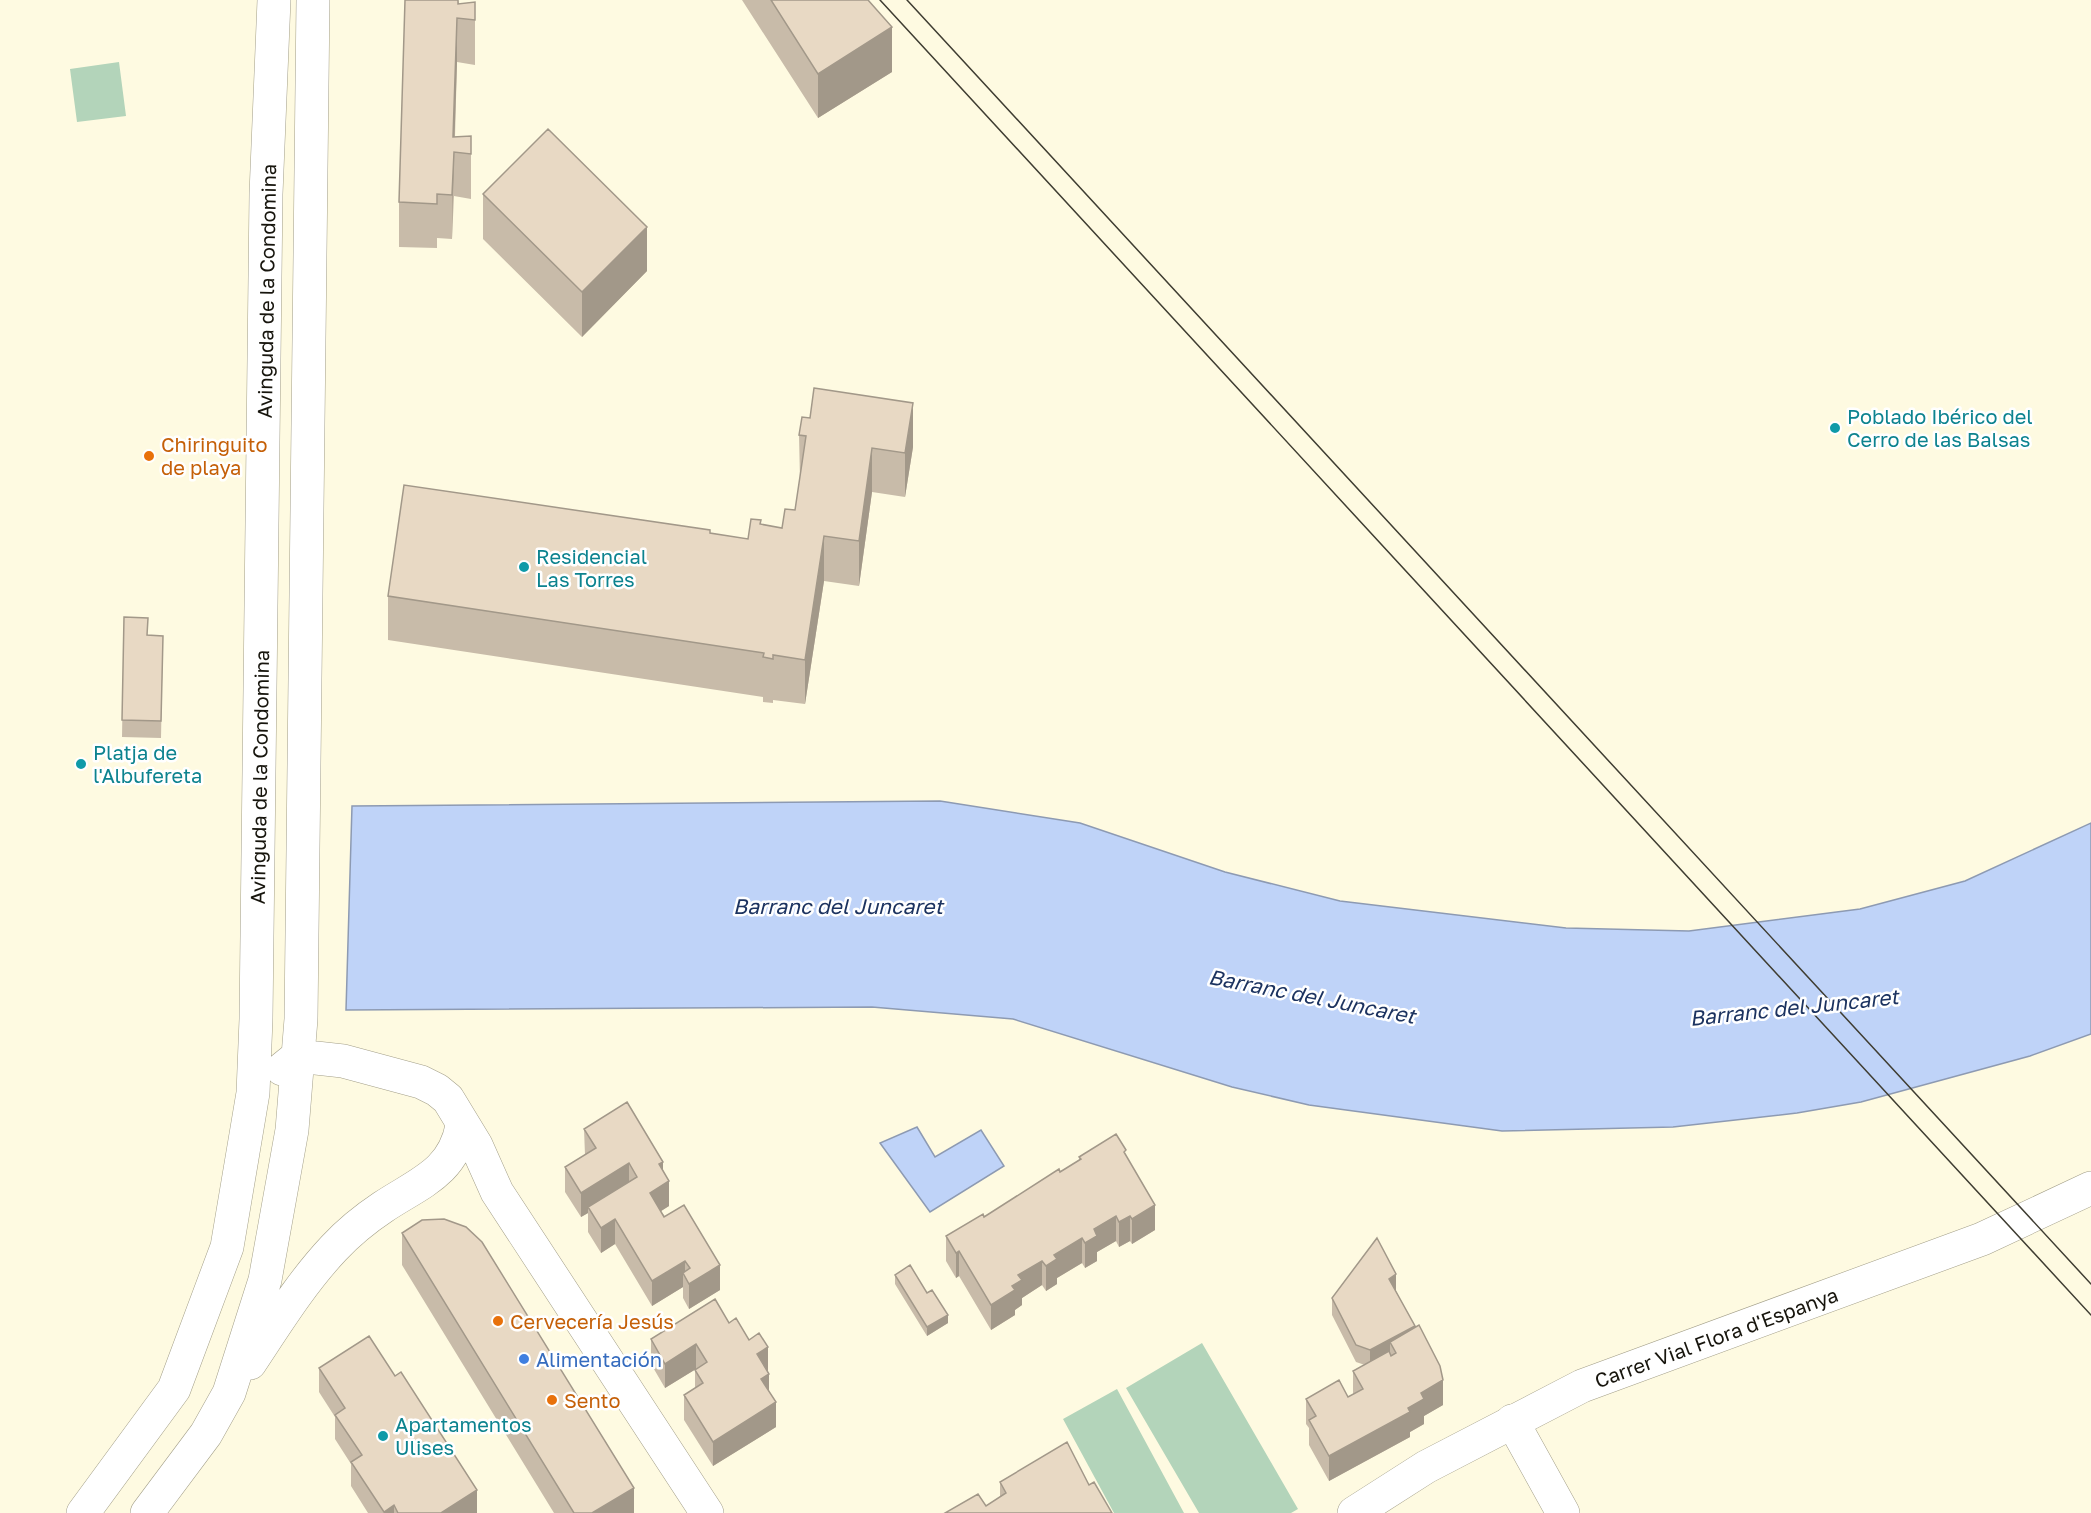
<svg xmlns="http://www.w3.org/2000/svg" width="2091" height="1513" font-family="'Golos Text',sans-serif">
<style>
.green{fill:#b3d4ba}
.water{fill:#bfd3f8;stroke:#8d9ab2;stroke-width:1.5}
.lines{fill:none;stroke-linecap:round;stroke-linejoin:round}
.street-casing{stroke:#a39f89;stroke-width:34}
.secondary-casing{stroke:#a39f89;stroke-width:34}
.street{stroke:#fff;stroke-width:33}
.secondary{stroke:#fff;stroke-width:33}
.tram{stroke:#3f3d32;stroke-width:1.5}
.wall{fill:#c8bba9}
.shaded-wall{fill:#a29889}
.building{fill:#e8d9c4;stroke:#a29889;stroke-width:1.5}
.culture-dot{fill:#0f9aa8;stroke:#fff;stroke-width:2}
.food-dot{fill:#e8710a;stroke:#fff;stroke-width:2}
.shop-dot{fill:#3f7fe0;stroke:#fff;stroke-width:2}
.labels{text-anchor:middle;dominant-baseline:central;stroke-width:5;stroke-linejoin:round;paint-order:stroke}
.street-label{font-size:20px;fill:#17150d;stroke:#fff}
.culture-label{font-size:20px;fill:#0d838f;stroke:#fff;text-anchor:start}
.food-label{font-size:20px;fill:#c56008;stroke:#fff;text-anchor:start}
.shop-label{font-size:20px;fill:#366cbe;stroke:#fff;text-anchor:start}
.water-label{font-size:21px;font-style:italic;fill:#1c3360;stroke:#fff}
</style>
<rect width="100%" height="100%" fill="#fefae1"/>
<!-- green -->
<path class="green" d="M119,62l7,54 -49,6 -7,-53z
M1202,1343l96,166 -7,4h-92l-73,-125z
M1117,1389l67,124h-70l-51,-94z"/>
<!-- water -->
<path class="water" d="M940,801l140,22 145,49 115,29 226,27 123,3 171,-22 105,-28 126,-58v211l-61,22 -169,46 -64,11 -124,14 -171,4 -193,-26 -77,-18 -219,-68 -141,-12 -526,3 6,-204z
M917,1127l18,30 46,-27 23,36 -74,46 -50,-69z"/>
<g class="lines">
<defs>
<path id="street" d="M1512,1421l51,92"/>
<path id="secondary" d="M282,1069l16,-13 45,5 78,21 16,8 11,9 28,46 21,47 210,321
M250,1363c26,-39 51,-80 84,-115 14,-15 31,-29 49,-41 36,-24 70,-34 79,-81
M83,1513l91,-124 53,-142 26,-154 3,-74 10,-825 8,-194
M147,1513l59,-79 23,-41 36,-113 27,-150 9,-111 12,-1019
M1354,1513l72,-46 156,-81 400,-147 109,-51"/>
</defs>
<!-- street casing -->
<use href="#street" class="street-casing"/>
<!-- secondary casing -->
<use href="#secondary" class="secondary-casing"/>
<!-- street -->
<use href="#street" class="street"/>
<!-- secondary -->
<use href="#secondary" class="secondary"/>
<!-- tram -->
<path class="tram" d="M880,0l1211,1315
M907,0l1184,1284"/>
</g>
<!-- wall -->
<path class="wall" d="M459,0v4l16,-2v63l-18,-3 -2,75 16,-1v63l-17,-3 -2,43 -15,-1v10l-38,-1v-45z
M742,0h126l24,72 -74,46z
M483,194l164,77 -65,66 -99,-98z
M799,435l114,12 -8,50 -33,-5 -13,94 -35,-5 -19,123 -32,-4v3l-10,-1v-5l-375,-57v-44l322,-63 38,6 13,-15 21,4 13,-18 5,-30z
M124,617l24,18 15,1 -2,102 -39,-1z
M584,1129l79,41 6,36 -8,5 59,79 -31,19 -6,-11v-11l-31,19 -37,-62 -14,9 -13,-21v-19l-7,4 -16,-25v-25l20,-12z
M1126,1156l29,74 -23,14 -2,-3 -11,6 -3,-6 -19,11v9l-12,7 -3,-5 -25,15v6l-11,7 -4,-6 -20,13v7l-7,5v5l-24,15 -32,-54 -3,2 -10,-17v-25l38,-19 76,-45 19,-12v-3z
M402,1233l232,280h-80l-152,-248z
M895,1275l32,18 21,30 -21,13 -32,-52z
M1396,1291l19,37 28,77 -19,11v8l-14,8v5l-81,44 -20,-36v-17l-3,-4v-25l42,-2 5,-3v-23l12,-6 -9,-3 -24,-47v-17z
M729,1323l39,48 1,21 7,35 -63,39 -29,-46v-25l11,-7v-18l1,-1 -31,19 -14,-24v-25z
M319,1368l158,145h-109l-17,-27v-22l-16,-25v-22l-16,-25z
M1000,1482l89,3 -103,21 14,-9z"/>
<!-- shaded-wall -->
<path class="shaded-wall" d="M457,18v44l-3,90 -2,87 1,-102z
M892,27v45l-74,46v-44z
M647,227v44l-65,66v-45z
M913,403v44l-8,50v-44z
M872,448v44l-13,94v-45z
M824,536v45l-19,123v-44z
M663,1162v23l6,-4v25l-19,12v-25l9,-29z
M629,1163v25l-41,19v6l-7,4v-24z
M1155,1205v25l-23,14v-25z
M1116,1216v25l-19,11v9l-12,7v-25l9,-14z
M1130,1216v25l-11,6v-25z
M615,1219v25l-14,9v-25z
M1082,1238v25l-25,15v6l-11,7v-25l8,-11z
M959,1251v25l-3,2v-25z
M685,1261v16l-2,-4v14l-31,19v-25z
M1042,1261v24l-20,13v7l-7,5v5l-24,15v-25l21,-19 6,-11z
M720,1265v25l-31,19v-25z
M1396,1274v17l-7,4v-16z
M948,1315v8l-21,13v-9z
M1415,1326v17l-25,-1v14l-20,11v-17z
M696,1344v25l-31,19v-24z
M768,1347v25l-11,-18z
M769,1374v24l-8,-19z
M1443,1380v25l-19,11v8l-14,8v5l-81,44v-25l79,-48 13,-15z
M776,1402v25l-63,39v-24z
M634,1488v25h-42z
M477,1490v23h-36z
M394,1505v8h-10v-1z"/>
<!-- building -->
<path class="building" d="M405,0h53v4l17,-2v18l-18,-2 -4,119 18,-1v18l-17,-2 -2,43 -15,-1v10l-38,-2z
M771,0h97l24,27 -74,47z
M548,129l99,98 -65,65 -99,-98z
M814,388l99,15 -8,50 -33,-5 -13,93 -35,-5 -19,124 -32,-5v4l-10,-2 1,-4 -376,-57 16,-111 306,45v3l38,6 3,-20 10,1 -1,4 22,4 3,-19 10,1 11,-74 -7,-1 3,-18 8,1z
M124,617l24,1 -1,17 16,1 -2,85 -39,-1z
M627,1102l36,60 -4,2 10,17 -19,12 14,24 20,-12 36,60 -31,19 -6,-11 7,-5 -5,-7 -33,20 -37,-62 -14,9 -13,-21 49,-30 -8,-14 -48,30 -16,-26 31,-19 -12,-19z
M1116,1134l10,16 -2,2 31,53 -23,14 -2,-3 -11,6 -3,-6 -22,13 3,7 -12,7 -3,-5 -28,17 3,4 -11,7 -4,-5 -24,14 4,5 -10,6 3,4 -24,15 -32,-54 -3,2 -10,-17 37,-22 1,3 75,-48 1,3 21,-13 -2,-2z
M444,1219l22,8 16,15 152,246 -42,25h-18l-172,-280 20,-13z
M1377,1238l19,36 -7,5 26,47 -45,24 -14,-5 -24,-47z
M910,1265l17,28 5,-3 16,25 -21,12 -32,-52z
M715,1299l14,24 7,-5 13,22 10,-7 9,14 -11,7 12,20 -8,5 15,23 -63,40 -29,-47 19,-12 -8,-13 12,-8 -11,-18 -31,20 -14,-25z
M1419,1325l21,41 3,14 -22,13 3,6 -16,9 2,4 -81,44 -20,-36 7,-4 -10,-17 33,-19 9,17 15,-8 -10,-18 36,-20 2,5 5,-3 -6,-11z
M369,1336l26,40 6,-4 76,118 -36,23h-43l-4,-8 -10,7 -33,-50 11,-7 -27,-40 10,-7 -26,-40z
M1067,1442l22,43 5,-3 18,31h-167l33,-19 8,12 20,-13 -6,-11z"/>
<!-- markers -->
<g class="culture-dot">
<circle cx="1835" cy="428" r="6"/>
<circle cx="524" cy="567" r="6"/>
<circle cx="81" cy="764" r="6"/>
<circle cx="383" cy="1436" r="6"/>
</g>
<g class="food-dot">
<circle cx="149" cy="456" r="6"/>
<circle cx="498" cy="1321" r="6"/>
<circle cx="552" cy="1400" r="6"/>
</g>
<circle class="shop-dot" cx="524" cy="1359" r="6"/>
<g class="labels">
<!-- street labels -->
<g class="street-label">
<text transform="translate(266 291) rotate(-89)">Avinguda de la Condomina</text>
<text transform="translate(259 777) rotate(-89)">Avinguda de la Condomina</text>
<text transform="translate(1716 1337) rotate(-20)">Carrer Vial Flora d'Espanya</text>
</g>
<!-- culture labels -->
<g class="culture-label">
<text x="1847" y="416">Poblado Ibérico del<tspan x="1847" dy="23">Cerro de las Balsas</tspan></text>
<text x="536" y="556">Residencial<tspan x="536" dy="23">Las Torres</tspan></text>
<text x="93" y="752">Platja de<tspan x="93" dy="23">l'Albufereta</tspan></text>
<text x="395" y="1424">Apartamentos<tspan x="395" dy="23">Ulises</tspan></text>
</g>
<!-- food labels -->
<g class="food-label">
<text x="161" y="444">Chiringuito<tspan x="161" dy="23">de playa</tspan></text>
<text x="510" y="1321">Cervecería Jesús</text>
<text x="564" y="1400">Sento</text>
</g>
<!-- shop labels -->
<g class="shop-label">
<text x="536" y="1359">Alimentación</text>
</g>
<!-- water labels -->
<g class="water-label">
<text x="838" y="906">Barranc del Juncaret</text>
<text transform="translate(1312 996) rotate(11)">Barranc del Juncaret</text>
<text transform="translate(1794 1007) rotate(-6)">Barranc del Juncaret</text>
</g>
</g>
</svg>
